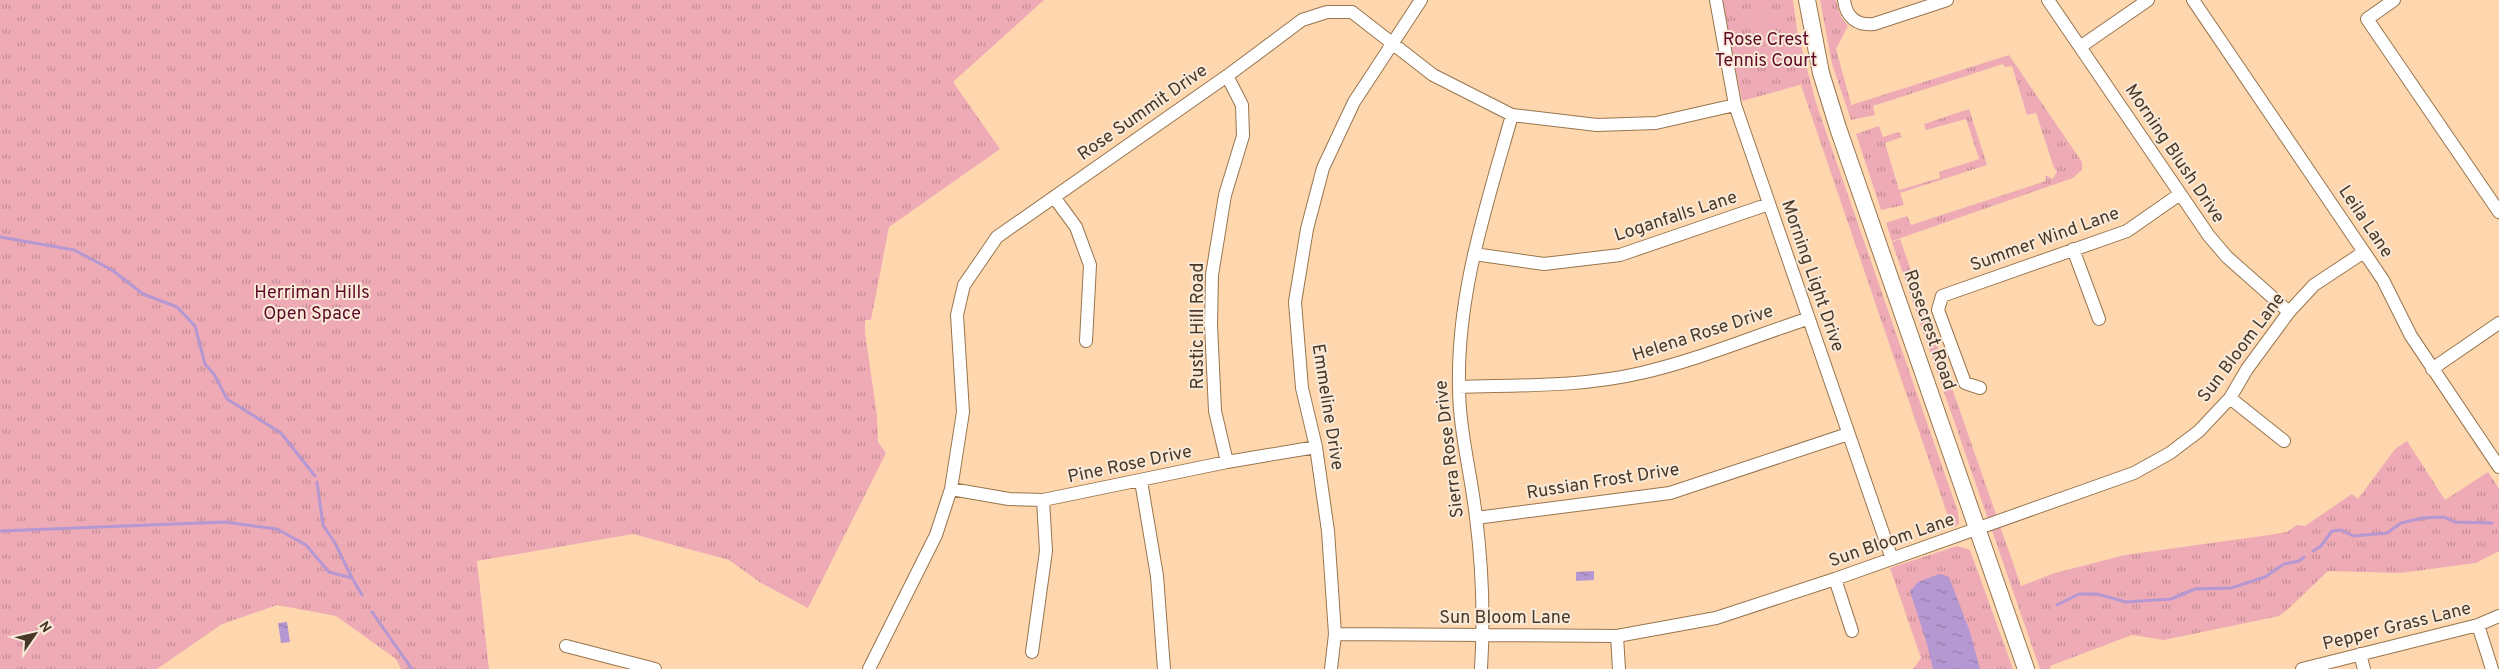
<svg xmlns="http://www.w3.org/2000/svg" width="2499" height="669" font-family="Overpass,sans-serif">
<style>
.grass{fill:url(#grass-tufts)}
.pitch{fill:#eeabb6}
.water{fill:url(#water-ripples)}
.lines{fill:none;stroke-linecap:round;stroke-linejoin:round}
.stream{stroke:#b598d1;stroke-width:3}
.minor-casing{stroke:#98754f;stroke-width:14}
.major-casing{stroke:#98754f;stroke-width:18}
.minor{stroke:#fff;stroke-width:12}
.major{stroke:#fff;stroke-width:16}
.labels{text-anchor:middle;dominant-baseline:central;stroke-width:4;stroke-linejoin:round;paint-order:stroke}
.park-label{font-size:18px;fill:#5f0a27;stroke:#f9e9d9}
.street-label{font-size:18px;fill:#473827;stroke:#f9e9d9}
</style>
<defs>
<pattern id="grass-tufts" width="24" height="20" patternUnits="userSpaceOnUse" patternTransform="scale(1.25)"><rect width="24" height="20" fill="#eeabb6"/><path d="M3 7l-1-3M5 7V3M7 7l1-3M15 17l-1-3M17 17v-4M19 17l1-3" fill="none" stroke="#c38c94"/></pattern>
<pattern id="water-ripples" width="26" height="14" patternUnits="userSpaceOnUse" patternTransform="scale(1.25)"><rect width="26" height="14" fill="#b598d1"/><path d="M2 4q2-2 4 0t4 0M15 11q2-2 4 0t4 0" fill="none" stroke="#957daa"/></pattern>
</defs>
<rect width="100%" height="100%" fill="#fed7ae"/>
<!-- grass -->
<path class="grass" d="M0,0h1044l-91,82 47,67 -111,78 -18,93h-6v12l12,84 1,26 8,11 -78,155 -47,-25 -32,-23 -96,-26 -156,27 12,108h-88l-5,-10 -60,-43 -59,-11 -55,19 -65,45h-157z
M1722,0h71l4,30 19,73 142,409 1,12 -7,4 -151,-443 2,-1 -61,17z
M1820,0h16l5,17 7,9 -12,23 15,55 -3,2 161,-51 73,107v8l-9,8 -181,63 -6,-18 21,-7 4,9 135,-44 -1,-6 8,4 4,-8 -3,-3 -18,-55 -9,2 -15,-49 -7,1 -2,-3 -130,42 2,9 -24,5 -19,-56z
M1969,109l18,56 -87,28 4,12 -23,5 -25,-76 23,-8 4,11 16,-5 3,5 -17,6 14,47 41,-12 -1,-6 40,-13 -13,-40 -40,11 -2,-6z
M1900,239l121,347 34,-13 70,-18 144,-20 18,-3 10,-7 8,1 47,-32 6,5 37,-50 12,-8 38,59 43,-28 11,17v62l-23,12 -76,10 -72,-2 -41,39 -8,6 -115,24 -32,-5 -82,31 1,3h-11l-148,-427z
M1957,546l13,4 43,119h-100l8,-11 -31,-90z"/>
<!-- pitch -->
<path class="pitch" d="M1764,9l5,35 -15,2 -5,-35z"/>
<!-- water -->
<path class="water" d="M1594,571v9l-18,1v-9z
M1939,574l10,3 21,55 10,37h-47l-6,-25 -17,-53 8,-9z
M287,622l3,20 -9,1 -3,-20z"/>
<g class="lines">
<!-- stream -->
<path class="stream" d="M0,237l74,13 38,20 31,24 34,13 18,19 10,38 9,10 13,25 54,34 34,43
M317,482l6,43 12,18 17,35
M0,531l225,-9 52,7 29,16 23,27 23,6 10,17
M2313,551l8,-5 11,-15 9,-1 12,6 34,-3 14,-10 22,-5 21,-1 11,5 37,1
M2057,605l22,-11h18l29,8 45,-3 24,-10 36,-1 34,-11 19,-13 15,-3 5,-4
M372,612l40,57"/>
<defs>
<path id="minor" d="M1716,0l19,105 157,454
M1844,0c2,17 13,26 30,24l73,-24
M2048,0l161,236 18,21 62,55
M2193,0l190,280 28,56 88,131
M2394,0l-27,19 132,193
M2080,47l68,-47
M1227,76l15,29 1,31 -18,59 -13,80 -1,50 4,86 12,51
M1054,197l22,30 14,38 -4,76
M2073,249l26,70
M1474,254l70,10 76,-9 149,-51
M2432,369l67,-46
M1459,387c60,-2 122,0 182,-14 57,-13 111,-36 166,-54
M1980,388l-15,-5 -27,-73 4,-14 185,-65 53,-37
M2230,398l54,43
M1141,481l16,95 7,93
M951,489l58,10 34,1 184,-38 89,-15
M1476,518l194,-25 178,-59
M1835,579l17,52
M2478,625l14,44
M1335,634l282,2 99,-18 119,-39 299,-106 36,-20 29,-22 31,-33 17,-29 42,-57 25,-27 50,-33
M1617,636l2,33
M566,646l89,23
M1032,652l14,-101 -3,-51
M2360,654l4,15
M869,669l67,-134 15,-46 12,-77 -6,-97 7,-30 33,-48 230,-161 75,-56 25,-8h25l81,63 79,40 85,10 59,-2 79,-18
M1331,669l4,-35 -7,-103 -12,-84 -14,-59 -7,-86 12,-73 16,-61 31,-66 67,-102
M1481,669c3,-48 1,-104 -5,-152 -5,-44 -17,-87 -17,-131 -2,-94 28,-182 53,-271
M2302,669l176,-44 21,-9"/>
<path id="major" d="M1807,0l14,73 17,55 188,541"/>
</defs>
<!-- minor casing -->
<use href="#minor" class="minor-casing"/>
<!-- major casing -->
<use href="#major" class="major-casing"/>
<!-- minor -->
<use href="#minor" class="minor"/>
<!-- major -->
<use href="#major" class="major"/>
</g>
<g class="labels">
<!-- park labels -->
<g class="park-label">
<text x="1766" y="40">Rose Crest<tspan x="1766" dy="21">Tennis Court</tspan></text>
<text x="312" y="293">Herriman Hills<tspan x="312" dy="21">Open Space</tspan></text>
</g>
<!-- street labels -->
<g class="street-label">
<text transform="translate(1143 113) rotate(-35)">Rose Summit Drive</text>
<text transform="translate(2174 154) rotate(56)">Morning Blush Drive</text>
<text transform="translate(1676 217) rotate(-18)">Loganfalls Lane</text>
<text transform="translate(2365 222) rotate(56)">Leila Lane</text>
<text transform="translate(2045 240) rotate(-20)">Summer Wind Lane</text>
<text transform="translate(1812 276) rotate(71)">Morning Light Drive</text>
<text transform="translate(1198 326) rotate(-90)">Rustic Hill Road</text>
<text transform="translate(1929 330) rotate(71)">Rosecrest Road</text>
<text transform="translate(1703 334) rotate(-18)">Helena Rose Drive</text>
<text transform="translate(2242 348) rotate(-53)">Sun Bloom Lane</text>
<text transform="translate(1327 407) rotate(81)">Emmeline Drive</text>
<text transform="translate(1450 449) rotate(-97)">Sierra Rose Drive</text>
<text transform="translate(1130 465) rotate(-12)">Pine Rose Drive</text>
<text transform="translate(1603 482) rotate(-9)">Russian Frost Drive</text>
<text transform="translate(1892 541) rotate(-19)">Sun Bloom Lane</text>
<text x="1505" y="618">Sun Bloom Lane</text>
<text transform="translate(2397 627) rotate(-14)">Pepper Grass Lane</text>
</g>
</g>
<!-- north arrow -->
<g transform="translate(35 634) rotate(56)" stroke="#f9e9d9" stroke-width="4" paint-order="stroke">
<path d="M0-4L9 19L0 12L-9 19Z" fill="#473827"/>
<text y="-8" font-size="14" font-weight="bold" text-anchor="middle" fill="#473827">N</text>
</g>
</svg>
